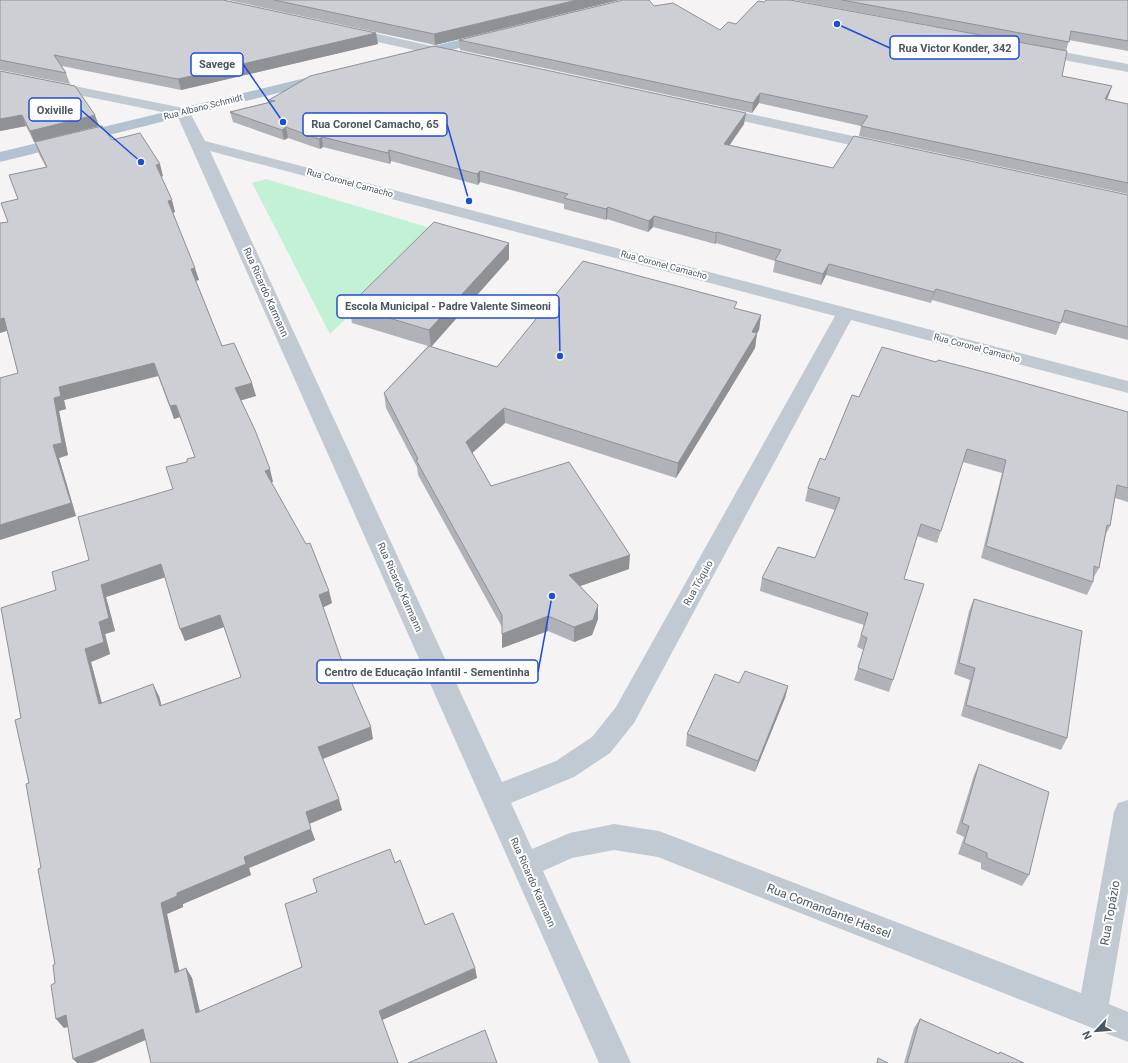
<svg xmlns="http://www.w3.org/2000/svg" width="1128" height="1063" font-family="Roboto,sans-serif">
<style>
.green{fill:#c3f1d5}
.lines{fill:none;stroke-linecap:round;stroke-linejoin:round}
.street{fill:#c1cad2;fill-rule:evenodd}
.primary{fill:#b3c2d1;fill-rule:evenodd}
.wall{fill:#b0b2b7;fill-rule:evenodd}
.shaded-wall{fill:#909195}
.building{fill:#cdcfd5;stroke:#909195;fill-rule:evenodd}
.labels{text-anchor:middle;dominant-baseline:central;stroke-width:4;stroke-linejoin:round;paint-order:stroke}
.far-street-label{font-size:9px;fill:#4a5661;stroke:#fff}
.street-label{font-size:10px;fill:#4a5661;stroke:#fff}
.near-street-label{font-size:12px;fill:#4a5661;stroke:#fff}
.leader{fill:none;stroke:#1d4ed8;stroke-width:1.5}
.callout-dot{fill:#1d4ed8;stroke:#fff;stroke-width:1.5}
.callout{fill:#fff;stroke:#1d4ed8;stroke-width:1.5}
.callout-label{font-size:11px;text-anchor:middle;font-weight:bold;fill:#4a5661}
</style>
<rect width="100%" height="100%" fill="#f5f3f3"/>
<!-- green -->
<path class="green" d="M266,179l171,51 -107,104 -78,-151z"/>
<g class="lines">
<!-- street -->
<path class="street" d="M347,27l107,24 5,1 2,3 -2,3 -5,1 -112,-25 -1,-3 1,-3z
M1036,47l92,17v8l-97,-18 -2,-3 2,-3z
M0,71l188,38 17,32 923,240v12l-277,-73 -217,403 -24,30 -36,24 -63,26 21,46 38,-16 44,-9 45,7 422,162 33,-181 4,-9 10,-3v92l-19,112 19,8v30l-470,-185 -44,-7 -42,8 -29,13 88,192h-32l-422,-948 -177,-36zM210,151l625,165 -219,391 -24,30 -36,24 -54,21z
M717,107l164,35 5,2 3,3 -3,3 -5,2 -169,-38 -2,-3 2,-3z"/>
<!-- primary -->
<path class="primary" d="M489,33l5,1 2,3 -2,3 -81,19 -5,-1 -2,-3 2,-3z
M326,73l5,1 2,3 -2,3 -331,82v-10z"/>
</g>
<!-- wall -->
<path class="wall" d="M0,0l376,33 2,11 -197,46 -119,-24 4,7 4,11 -70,-14z
M228,0h391l-184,45z
M794,0h334v51l-59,-11 -3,11z
M654,6l66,24 342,46 50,10 -5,13 21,5v90l-269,-58 2,-10 -102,-23 -7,10 -292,-63 -1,-10z
M0,71l99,55 -65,16 -8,-16 -26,5z
M269,100l475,24 -15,21 104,23 295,27v145l-67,-18 -5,13 -124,-35 -1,3 -105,-28 -5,10 -48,-13 2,-11 -59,-18 -1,1 -62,-17 -5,5 -41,-13 -1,1 -42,-11v-5l-84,-22 -2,3 -87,-24 -1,3 -67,-17 -3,2 -32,-11 -4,2 -51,-18 -3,-10 40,-10z
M112,140l51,36 -2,1 14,35 -2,1 26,67 -3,1 26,65 34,50 -15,4 32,82h-2l58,109 3,12 -9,4 17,49 33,83 -50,20 19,51 -33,14 6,16 -66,28 2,7 -68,29v3l-16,7 12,57 7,-3 6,10 8,33 102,-44 93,-104 30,62 50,43 2,10 -95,42 -237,20 -77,-13 -4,1 -9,-45v-19l-26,-181 -8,-65 35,-128 33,-30 84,-71 14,-27 8,-5 -15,-40 -6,2 -16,-43 -94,24 2,9 -7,2 9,44 -9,3 17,58 -58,-143 -11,-42 -7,2v-110l8,-1 10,-23 28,-32 -7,-13 -4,-12zM165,577l20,64 39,-14 17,50 -80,29 -2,-10 -57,7 -11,-41 19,-8 -5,-20 10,-3 -9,-34z
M509,243v16l-78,88 66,20 239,-58 25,6 -2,15 -2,3 -2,15 -79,130 -171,-55 -33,30 19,33 138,83 -49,17 18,19v14l-6,16 -18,7 -26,-11 -46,17v-21l-84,-152 -1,-8 -31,-59 -2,-15 44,-47 -76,-23 -3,-17z
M936,362l192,50v90l-13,-4 -5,28 -4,8 -7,34 -6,11v3l-6,13 -106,-37 21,-85 -39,-11 -26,81 -20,-7 -13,43 -11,101 -4,12 -35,-12 10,-30 -7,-3 7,-22 -104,-34 2,-13 53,-20 20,-48 -30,-9 3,-13 17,-28 34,-63z
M974,599l93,139 -6,12 -100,-34 9,-36 -16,-6 15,-63z
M739,683l49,3 -3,12 -30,74 -69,-26 1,-12z
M979,764l50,111 -7,11 -41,-17v-6l-23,-9 6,-17 -8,-4 18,-58z
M920,1019l78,35 2,-2 24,11h-120l10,-35z"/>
<!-- shaded-wall -->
<path class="shaded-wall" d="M577,0h42l-184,45 -1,-11z
M376,33l2,11 -197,46 -3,-11z
M1112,86l-4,11 -6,13 3,-11z
M760,93l-1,10 -7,10 1,-10z
M746,113l-2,11 -21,31 1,-11z
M22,115l4,11 -26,5v-12z
M95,115l4,11 -65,16 -4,-11z
M286,127l2,11 -4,2 -2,-10z
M322,137l1,10 -3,2 -1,-10z
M389,150l2,11 -1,3 -2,-11z
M160,164l3,12 -4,1 -3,-12z
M480,171v11l-2,3 -1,-11z
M172,200l3,12 -3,1 -4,-12z
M608,207l-1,12 -1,1v-11z
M654,216l-1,11 -5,5 1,-11z
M717,232l-1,11 -1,1 1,-11z
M509,243v16l-78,88 -2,-17z
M829,264l-3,11 -5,10 2,-11z
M195,268l4,12 -5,1 -3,-12z
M936,289l-4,11 -1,3 3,-11z
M761,315l-2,15 -6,10 4,-7 -2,15 -79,130 2,-15z
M4,318l5,12 -9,3v-14z
M154,363l4,13 -94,24 2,9 -7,2 9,44 -9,3 17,58 -76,24v-15l53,-80 1,-47 5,-11z
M252,383l4,13 -17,5 -4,-13z
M176,405l4,12 -6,2 -4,-13z
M504,408l1,15 -37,34 -2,-15z
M270,469l3,13 -5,1 -3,-12z
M630,555l-1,14 -60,21v-15z
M161,564l5,13 -60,20 9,34 -10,3 5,20 -19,8 14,54 -6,-12 -14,-55 14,-27 2,-37z
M329,591l3,12 -10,5 -3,-13z
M598,605v14l-6,16 -18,7v-15z
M220,615l4,12 -39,14 -5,-12z
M548,616v15l-46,17v-14z
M153,684l6,12 6,22 -5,-12z
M788,686l-3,12 -30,74 3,-11z
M371,727l2,12 -51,20 -4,-12z
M339,799l3,11 -33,14 6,16 -66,28 2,7 -68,29v3l-16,7 15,69 -7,-10 -14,-70 16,-10 67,-36 62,-45z
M186,968l6,10 10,44 -6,-9z
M475,968l2,10 -95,42 -3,-9z
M66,1015l9,9 -11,4 -8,-9z
M143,1029l7,9 -57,25h-16l-4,-4z"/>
<!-- building -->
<path class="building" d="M0,0h223l153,33 -198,46 -124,-24 12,18 -66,-13z
M274,0h303l-143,34z
M623,0h26l5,6 19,-3 47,27 8,-8 8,2 22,-23 6,1 2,-2h24l277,51 -5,25 50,10 -7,13 23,5v79l-267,-57 7,-10 -108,-23 -7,10 -294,-63z
M842,0h286v41l-57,-10 -2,11z
M434,46l312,67 -22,31 109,24 21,-32 274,59v132l-63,-17 -4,13 -125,-34 -2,3 -105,-28 -6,10 -48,-14 6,-10 -64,-18 -1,1 -62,-17 -5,5 -41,-14 -2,2 -42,-11 4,-4 -88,-23 -3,3 -88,-24 -1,3 -66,-16 -3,2 -33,-12 -4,3 -52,-18 45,-11 -6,-1 41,-24z
M0,71l75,15 20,29 -65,16 -8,-16 -22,4z
M102,126l10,14 28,-7 20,31 -4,1 16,35 -4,1 27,67 -4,1 31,77 12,-3 18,40 -17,5 20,42 15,39 -5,2 41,73 4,-1 19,48 -10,4 21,61 31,71 -53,20 21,52 -33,13 5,17 -67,28 2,7 -69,29v3l-16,7 14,70 11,-5 10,45 106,-46 -17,-63 32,-12 -4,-13 77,-30 5,14 5,-3 25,65 28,-12 22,55 -96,43 19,52h-247l-8,-34 -70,30 -7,-44 -10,4 -5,-34 4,-2 -2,-18 2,-1 -17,-95 3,-1 -15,-84 3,-1 -14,-63 6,-2 -20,-110 55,-18 -4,-18 37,-12 -11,-43 95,-28 -7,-22 21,-5v-3l8,-2 -19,-52 -6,1 -16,-43 -95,24 2,9 -7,2 8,45 -9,2 18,58 -71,22v-147l18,-5 -14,-55 -4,1v-96l8,-1 -7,-19 17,-4 -9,-24 38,-8 -12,-25zM161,564l19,65 40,-14 21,62 -81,29 -7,-22 -54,20 -14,-55 19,-7 -5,-20 10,-4 -8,-33z
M434,222l75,21 -80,87 -80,-24z
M583,261l154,41 -3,6 27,7 -9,17 5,1 -79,130 -174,-55 -38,34 25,44 78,-24 61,93 -61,20 29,30 -5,15 -19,7 -26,-11 -46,18v-19l-86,-155 2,-1 -34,-66 45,-47 68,21z
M882,347l54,15 2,-2 58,15 132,37v76l-11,-3 -7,41 -3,-1 -8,43 -5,-2 -1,16 -107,-36 20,-86 -39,-11 -26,82 -20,-7 -17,55 20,5 -31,96 -35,-12 9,-30 -6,-3 7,-22 -106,-35 16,-31 37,11 25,-60 -32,-10 12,-30 5,2 27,-65 7,2z
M974,599l108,32 -15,107 -101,-33 9,-37 -16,-5z
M745,671l43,15 -30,75 -71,-27 28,-60 24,9z
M979,764l70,28 -20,83 -42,-17v-5l-23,-10 5,-17 -7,-3z
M920,1019l79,35 1,-2 24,11h-117z
M485,1030l12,33h-89z
M878,1058l10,5h-11z"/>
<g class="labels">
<!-- far-street labels -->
<g class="far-street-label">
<text transform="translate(203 107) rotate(-14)">Rua Albano Schmidt</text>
<text transform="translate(350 183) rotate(15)">Rua Coronel Camacho</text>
<text transform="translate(664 265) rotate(15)">Rua Coronel Camacho</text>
<text transform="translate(977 348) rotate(15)">Rua Coronel Camacho</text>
</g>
<!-- street labels -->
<g class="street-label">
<text transform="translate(266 292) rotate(66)">Rua Ricardo Karmann</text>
<text transform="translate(698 583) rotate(-61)">Rua Tóquio</text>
<text transform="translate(400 587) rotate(66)">Rua Ricardo Karmann</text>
<text transform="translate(533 882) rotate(66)">Rua Ricardo Karmann</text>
</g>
<!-- near-street labels -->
<g class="near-street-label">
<text transform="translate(829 911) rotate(21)">Rua Comandante Hassel</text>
<text transform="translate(1110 913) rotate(-80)">Rua Topázio</text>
</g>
</g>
<!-- callouts -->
<path class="leader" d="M837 24L890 48M283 122L243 64M141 162L81 110M469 201L447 124M560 356L559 306M552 596L538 672"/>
<g class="callout-dot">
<circle cx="837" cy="24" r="4"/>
<circle cx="283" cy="122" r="4"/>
<circle cx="141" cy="162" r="4"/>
<circle cx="469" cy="201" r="4"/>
<circle cx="560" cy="356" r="4"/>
<circle cx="552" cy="596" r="4"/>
</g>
<g class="callout">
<rect x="890" y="36" width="129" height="23" rx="4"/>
<rect x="191" y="53" width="52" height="23" rx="4"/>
<rect x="29" y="98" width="52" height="23" rx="4"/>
<rect x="303" y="113" width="144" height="23" rx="4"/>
<rect x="337" y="295" width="222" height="23" rx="4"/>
<rect x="317" y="660" width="221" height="23" rx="4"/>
</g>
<g class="callout-label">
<text x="955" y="52">Rua Victor Konder, 342</text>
<text x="217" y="68">Savege</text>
<text x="55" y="114">Oxiville</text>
<text x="375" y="128">Rua Coronel Camacho, 65</text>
<text x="448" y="310">Escola Municipal - Padre Valente Simeoni</text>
<text x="427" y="676">Centro de Educação Infantil - Sementinha</text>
</g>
<!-- north arrow -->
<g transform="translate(1096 1031) rotate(244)" stroke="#ffffff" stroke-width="3" paint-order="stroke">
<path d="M0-3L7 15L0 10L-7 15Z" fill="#4a5661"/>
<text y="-6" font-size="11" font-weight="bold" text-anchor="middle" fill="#4a5661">N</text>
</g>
</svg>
